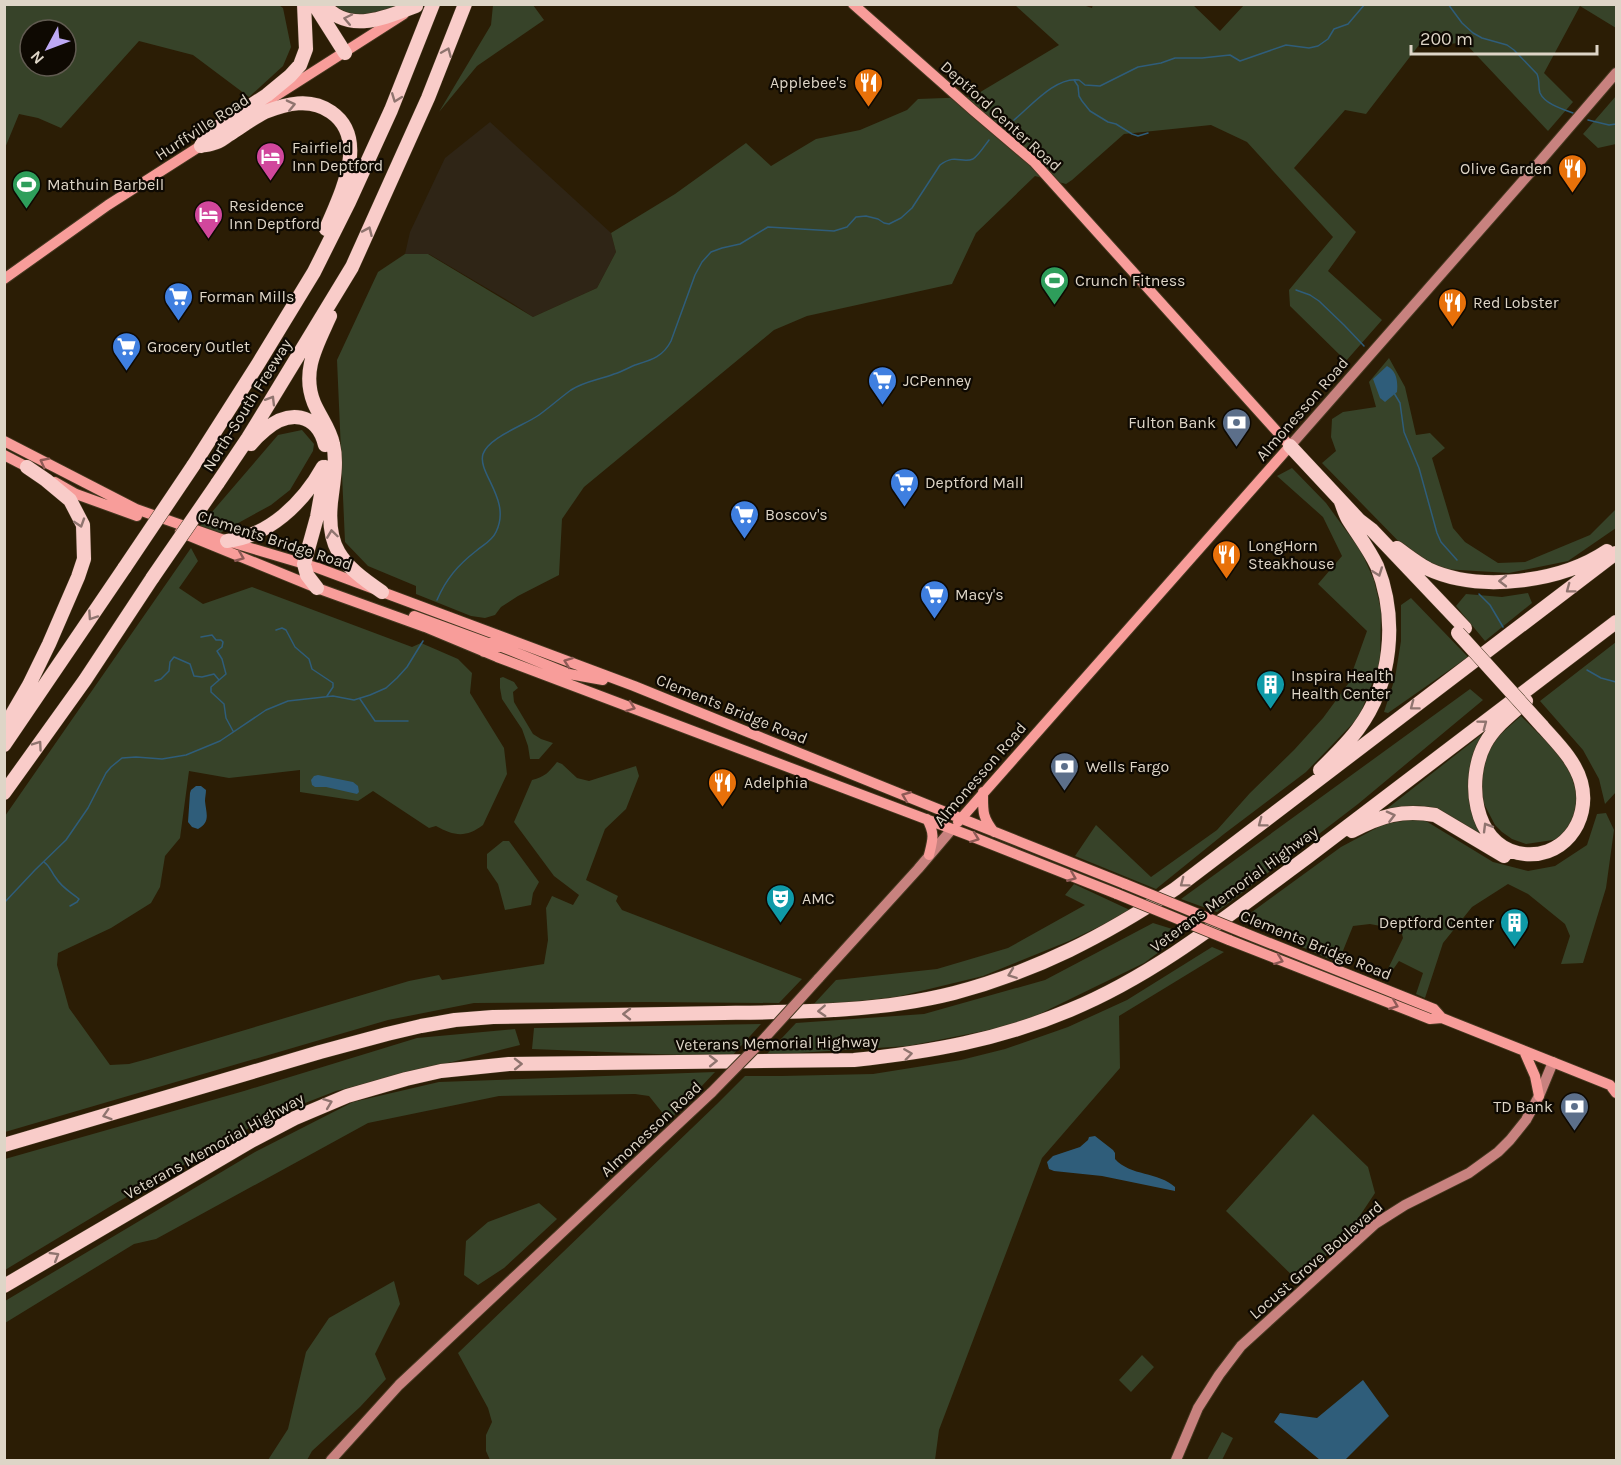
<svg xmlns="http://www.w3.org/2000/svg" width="1621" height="1465" font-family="Karla,sans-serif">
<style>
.industrial{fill:#2f2516}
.green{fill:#374329;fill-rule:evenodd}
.water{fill:#2f5d7a}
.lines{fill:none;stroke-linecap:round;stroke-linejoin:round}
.stream{stroke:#2f5d7a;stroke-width:1.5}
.secondary-casing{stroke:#443720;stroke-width:12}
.primary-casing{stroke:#443720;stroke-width:12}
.highway-casing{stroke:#443720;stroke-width:15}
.secondary{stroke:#c8827f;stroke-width:10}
.primary{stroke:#f89d9a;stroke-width:10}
.highway{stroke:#f9ccc9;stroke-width:14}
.secondary-bridge-casing{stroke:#443720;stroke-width:12;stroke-linecap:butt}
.primary-bridge-casing{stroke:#443720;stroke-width:12;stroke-linecap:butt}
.highway-bridge-casing{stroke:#443720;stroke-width:15;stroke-linecap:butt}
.secondary-bridge{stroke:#c8827f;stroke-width:10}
.primary-bridge{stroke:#f89d9a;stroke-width:10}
.highway-bridge{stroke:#f9ccc9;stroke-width:14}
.oneway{stroke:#8f746f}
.oneway2{stroke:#8f5a56}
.labels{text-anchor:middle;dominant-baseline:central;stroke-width:4.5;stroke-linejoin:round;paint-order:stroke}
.poi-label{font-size:16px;fill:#ded5c7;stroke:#0e0902;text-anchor:start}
.street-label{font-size:16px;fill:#ded5c7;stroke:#0e0902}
</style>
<rect width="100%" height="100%" fill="#2b1d05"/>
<!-- industrial -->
<path class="industrial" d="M490,122l121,111 5,19 -19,36 -64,29 -21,-14 -83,-49h-24l5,-22 35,-74z"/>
<!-- green -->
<path class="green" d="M1080,4l12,4 1,-4 100,1 27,26 24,-26h372v23l-36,-22 -36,67 29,29 -25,29 -83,-88 -46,2 -53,69 -21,-4 -51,58 62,64 -28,39 54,49 -36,41 -56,-55 -1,-16 44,-53 -86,-95 -36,-17 -87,9 -52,46 -6,4 -31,-8 -59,57 -24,51 -145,32 -33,14 -190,157 -22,32 -3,56 -41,21 -17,11 -6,8 -10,3 -14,-2 -55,-22v-8l-48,-20 -23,-24 -8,-182 41,-88 27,-18h23l105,63 64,-29 19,-36 -5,-19 64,-39 71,-51 25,23 45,-27 44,-9 47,-20 11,-11 54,-2 87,-52 -44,-40z
M4,5h275l4,3 8,39 -8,19 -34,31 -56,-42 -54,-14 -78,87 -23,-10 -19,-4 -14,34zM30,30h36v36h-36z
M335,5h69c-23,6 -49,18 -69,0z
M493,5h40l11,15 -67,46 -38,46 52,-87z
M1616,96v48l-18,4 -15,-14z
M1389,358l16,29 11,48 14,-2 15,15 -13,10 21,70 12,14 33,21 27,-1 65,-27 26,-26v19l-48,33 -59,12 -66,-4 -33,-16 -88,-90 14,-12 -5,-14 1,-18 11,-7 33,-5 -7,-25z
M302,430l12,14 -1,7 -23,39 -19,15 -51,28 -20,-7 78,-91z
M1292,468l34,35 35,48 13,29 7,30 -1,53 -21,54 -53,55 -82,62 -68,55 -81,-33 21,-31 55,52 66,-47 33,-37 44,-43 29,-32 25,-34 19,-53 -49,-47 24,-28 -19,-39 -46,-41z
M191,548l7,13 -19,27 24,16 49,-17 160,60 9,-4 37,16 14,14 -2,20 34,55 3,26 -24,51c-17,13 -29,11 -47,1l-7,2 -56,-37 -15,10 -58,-9v-22l-71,8 -40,-7 -9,67 -15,18 -5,31 -9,16 -40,25 -53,25 -1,12 12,43 41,57 19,-1 22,-6 258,-77 30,-6 3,5 102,-16 4,-24 -2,-32 6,-12 21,9 6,-10 -25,-19 -40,-54 18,-42c13,-3 17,-8 25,-18l5,2 15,14 12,3 47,-15 3,10 -13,33 -21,20 -19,51 32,16 -2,5 6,9 180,69 -23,24 -131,-1 -174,1 -86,17 -383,112v-316z
M1528,593l4,10 -47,38 -29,-35 10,-12 36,3z
M1411,598l57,59 -80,56 -4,-1 11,-34 6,-37v-36z
M1616,642v150l-11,12 -6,-25 -16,-29 -43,-49z
M503,677l11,5 4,6 -5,4 1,10 19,32 8,5 12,4 -14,16h-9l-2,-13 -6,-17 -20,-30 -2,-11v-10z
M1470,689l13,11 -125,104 -141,108 -36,-13z
M1521,716l32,32 16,20 6,20 3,18 -3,13 -14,18 -8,3 -27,4 -14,-5 -10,-7 -7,-7 -14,-27 2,-33 5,-12 7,-14z
M1495,724l-24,41 19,78c-19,-12 -45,-34 -68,-37 -12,-1 -26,3 -38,5z
M1606,813l8,17 -8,58 -23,75 -22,1 9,-28 -5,-12 -37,-30 -20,-10 -36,23 -29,36 -18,55 -9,-4 7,-21 -24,-12 -12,17 -3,-1 19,-39 -2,-8 -31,-6 -17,2 -15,37 -97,-43 100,-73 43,-23 37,-6 72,44 35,9 27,-5 32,-21 10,-31z
M503,841h6l30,41 -6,11 -2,12 -26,5 -7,-26 -11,-16v-14z
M1074,884l58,27 -63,30 -86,35 -87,21 -84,9 24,-26 101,-11 71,-21 77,-43 -20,-10z
M1153,923l32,10 -41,30 -125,61 -111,22 -142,9 30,-32 128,-9 121,-34z
M1212,947l12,5 -105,64 1,52 -78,90 -103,272 -4,30h-445l-4,-9v-16l6,-13 -4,-14 -30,-55 259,-249 28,-28h36l92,-2 88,-14 44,-11 63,-22 59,-27z
M761,1024l-30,33 -199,-8 2,-21z
M515,1029l5,16 -184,46 -67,26 -153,86 -111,67v-111l239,-68 173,-53z
M715,1072l-46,49 -20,-25 -14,-2 -136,2 -131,27 -212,116 -22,5 -129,79v-22l250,-149 98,-50 86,-20z
M1313,1114l55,53 7,26 -28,42 -48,47 -73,-71z
M539,1203l18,16 -53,49 -26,17 -14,-10 2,-34 22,-19z
M394,1281l6,23 -25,50 11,25 -26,28 -48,44 -5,9h-39l20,-31 18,-77 23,-34z
M1142,1355l12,12 -23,25 -12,-12z
M1222,1432l11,6 -11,22h-15z"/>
<!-- water -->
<path class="water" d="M1387,366c10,5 11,16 10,26l-12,10 -5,-4 -7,-19z
M318,775l35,7 5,4 1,6 -2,2 -31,-7h-11l-3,-2 -1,-5 3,-4z
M196,786h5l5,4c0,4 -1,7 -1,11 1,12 6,21 -7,28l-6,-2 -4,-5 2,-29 1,-3z
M1095,1136l18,14 2,3v6c15,17 44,13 60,28v4l-73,-15 -48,-5 -5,-2 -2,-7 6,-6 27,-9 8,-7 1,-3z
M1363,1380l26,36 -44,44h-25l-46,-38 6,-9 37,5z"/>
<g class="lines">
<!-- stream -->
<path class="stream" d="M1448,4l14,19 11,10 9,5 25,7 7,5 23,24c3,7 1,13 3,19 5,11 22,16 33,20
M1074,80l4,6 1,10 3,5 8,10 18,11 8,2 16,10 6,2 10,-3
M1014,120c17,-14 42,-44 65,-40l6,5 15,1 38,-19 23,-4 14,-5h27l28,-3 10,6 46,-16 23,3 9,-2 10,-7 6,-10 14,-5 17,-20
M1588,120l21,5 7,-1
M1296,290l14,5 9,6 25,24 20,21
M1394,393l6,10 4,29 15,36 18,65 4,9 16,18
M1479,594l11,11 13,22
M437,600c9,-21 21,-35 39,-49 7,-6 16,-10 20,-19 16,-32 -19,-59 -13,-78 6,-17 42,-29 56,-39 11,-8 21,-17 32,-25 14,-9 28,-10 43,-16 7,-2 14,-6 21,-9 16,-5 28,-8 36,-24l24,-66 7,-13 9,-10 11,-4 18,-4 28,-17 66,4 13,-4 9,-10 10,-1 12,3 6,4 5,1 12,-6 11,-10 28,-43c16,-12 21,-1 33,-6 6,-4 12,-14 16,-19
M276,630l6,-2 4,2 9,17 14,12 3,10 21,14v4l-6,9
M201,637l11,-2 4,5h5l2,2 -1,5 -5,4 5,8 4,15 -15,13v5l13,12 2,14 7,13
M1587,670l14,8 15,4
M155,681l6,-2 8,-8 1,-9 4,-5 16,7 4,12 8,1 12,-3 5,6
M360,699l15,22h33
M44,862c7,5 7,10 12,16 6,10 15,14 23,21l-2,3 -7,4
M4,903l31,-33 31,-30 22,-32 18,-35 5,-6 11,-9 14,-1 26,2 24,-4 34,-14 46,-31 22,-9 45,-5 21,4 16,-5 16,-7 11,-10 10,-11 16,-26"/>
<defs>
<path id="secondary" d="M1290,446l246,-280 80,-93
M818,979l100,-110 34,-40
M331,1460l68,-75 313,-293
M1176,1460l22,-52 21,-33 22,-29 134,-122 30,-19 64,-32 29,-21 12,-12 16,-20 13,-24 14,-34"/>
<path id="primary" d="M853,4l121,107 60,51 256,284 -332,376
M263,104l141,-90
M4,279l104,-74 97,-62
M4,441l132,68 91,32 91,27 316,118 326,132 165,66
M4,455l29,15
M55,482l21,12 61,22
M180,532l137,56 108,39 72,30 471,178 149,59
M414,616l74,27 13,-1
M484,652l12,-5h6l67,27 34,6
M983,792c0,19 -1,25 11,40
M927,819c8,15 6,20 2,36
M1242,932l192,77 8,9
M1229,940l201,79 12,-1 168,67 6,8
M1524,1051l11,25 4,20"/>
<path id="highway" d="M314,4l31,49
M323,4c26,31 63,13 93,2
M201,146c4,-1 9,-1 13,-3 6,-1 11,-6 16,-9 11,-7 23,-16 35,-22 21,-8 45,-15 66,0 39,27 9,83 -5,117
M201,146l8,-13 58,-38 23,-19 10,-11 6,-16 -2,-45
M330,316c-13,29 -29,55 -16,87 6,14 16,26 19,41 4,16 1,35 -1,50 -8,53 9,70 50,98
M251,444c4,-5 9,-10 14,-14 23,-20 52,-18 60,15
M1290,446l69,74 13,10 93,98
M193,466l65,-102 56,-92 35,-70 42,-92 42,-106
M217,484l31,-46 104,-171 76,-169 37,-94
M227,541c42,-5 76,-38 96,-74
M1397,548c10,7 20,15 31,21 52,24 133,13 179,-18
M317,588l-10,-13 -3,-11 13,-47 7,-39 1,-11
M1526,701c-15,13 -32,26 -41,43 -19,35 -12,99 33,109 43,9 74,-31 63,-71 -6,-22 -25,-40 -39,-56
M4,728l25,-43 20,-41 29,-67 6,-18 -1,-34 -13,-25 -24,-20 -19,-13
M4,745l121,-178
M1320,770c13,-13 27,-26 38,-41 34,-46 40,-110 19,-163 -8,-17 -19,-31 -29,-47 -3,-5 -5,-12 -7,-17
M4,793l81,-113 68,-103
M1352,831c29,-15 50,-22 83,-16l69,41
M4,1145l316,-93 67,-18 34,-8 34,-6 38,-3c77,-2 154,-3 231,-4 77,-1 155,-1 230,-20 83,-22 150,-57 221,-104l441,-336
M4,1286l249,-146 42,-22 52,-22 59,-17 35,-8 68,-7 345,-4c76,-8 145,-20 216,-50 87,-36 160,-96 236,-152 104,-78 207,-157 310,-236"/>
</defs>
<!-- secondary casing -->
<use href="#secondary" class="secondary-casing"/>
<!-- primary casing -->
<use href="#primary" class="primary-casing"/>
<!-- highway casing -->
<use href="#highway" class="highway-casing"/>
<!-- secondary -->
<use href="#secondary" class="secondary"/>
<!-- primary -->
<use href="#primary" class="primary"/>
<!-- highway -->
<use href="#highway" class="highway"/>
<defs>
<path id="secondary-bridge" d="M712,1092l49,-50 57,-63"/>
<path id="primary-bridge" d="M1125,884l117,48
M1117,894l112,46"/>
<path id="highway-bridge" d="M125,567l68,-101
M153,577l64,-93
M1458,633l84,93"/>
</defs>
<!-- secondary-bridge casing -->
<use href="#secondary-bridge" class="secondary-bridge-casing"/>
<!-- primary-bridge casing -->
<use href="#primary-bridge" class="primary-bridge-casing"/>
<!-- highway-bridge casing -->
<use href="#highway-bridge" class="highway-bridge-casing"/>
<!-- secondary-bridge -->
<use href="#secondary-bridge" class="secondary-bridge"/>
<!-- primary-bridge -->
<use href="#primary-bridge" class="primary-bridge"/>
<!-- highway-bridge -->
<use href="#highway-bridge" class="highway-bridge"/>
</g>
<!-- one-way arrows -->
<defs><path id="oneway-chevron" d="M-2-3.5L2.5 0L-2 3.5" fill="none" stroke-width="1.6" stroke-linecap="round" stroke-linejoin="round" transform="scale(1.5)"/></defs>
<g class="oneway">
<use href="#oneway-chevron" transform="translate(348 19) rotate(-168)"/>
<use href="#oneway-chevron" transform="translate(447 52) rotate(-67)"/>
<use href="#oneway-chevron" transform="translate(396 98) rotate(111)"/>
<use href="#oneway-chevron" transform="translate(291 105) rotate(-13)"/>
<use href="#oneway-chevron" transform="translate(368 231) rotate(-66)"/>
<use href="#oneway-chevron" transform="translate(271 400) rotate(-59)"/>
<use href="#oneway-chevron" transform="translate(80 523) rotate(72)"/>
<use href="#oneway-chevron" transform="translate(332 534) rotate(-98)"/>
<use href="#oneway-chevron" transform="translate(1378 572) rotate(70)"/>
<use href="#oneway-chevron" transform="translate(1503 581) rotate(180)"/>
<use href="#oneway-chevron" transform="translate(1570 589) rotate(143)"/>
<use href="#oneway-chevron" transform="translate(92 616) rotate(124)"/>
<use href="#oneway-chevron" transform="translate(1414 706) rotate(143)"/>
<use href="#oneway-chevron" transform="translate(1483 724) rotate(-37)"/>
<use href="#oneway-chevron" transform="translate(38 745) rotate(-55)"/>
<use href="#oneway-chevron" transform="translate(1391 816) rotate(-14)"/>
<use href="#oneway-chevron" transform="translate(1262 823) rotate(143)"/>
<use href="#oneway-chevron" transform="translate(1487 827) rotate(-121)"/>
<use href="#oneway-chevron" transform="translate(1184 883) rotate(143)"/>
<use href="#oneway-chevron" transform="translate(1012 974) rotate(160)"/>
<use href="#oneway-chevron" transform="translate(822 1011) rotate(177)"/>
<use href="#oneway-chevron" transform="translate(627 1014) rotate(-180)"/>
<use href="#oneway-chevron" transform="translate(908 1054) rotate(-8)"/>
<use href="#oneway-chevron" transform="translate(713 1061) rotate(-1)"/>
<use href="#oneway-chevron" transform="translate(518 1064) rotate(-1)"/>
<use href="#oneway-chevron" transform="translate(328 1103) rotate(-21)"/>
<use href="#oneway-chevron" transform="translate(107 1115) rotate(163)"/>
<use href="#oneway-chevron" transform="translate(55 1256) rotate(-31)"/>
</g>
<g class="oneway2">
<use href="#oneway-chevron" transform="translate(44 462) rotate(-153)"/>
<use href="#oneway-chevron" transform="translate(240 557) rotate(22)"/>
<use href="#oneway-chevron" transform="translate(568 662) rotate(-160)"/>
<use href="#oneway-chevron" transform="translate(631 707) rotate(20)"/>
<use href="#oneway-chevron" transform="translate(906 796) rotate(-158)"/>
<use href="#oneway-chevron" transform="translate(975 838) rotate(21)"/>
<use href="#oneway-chevron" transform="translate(1072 877) rotate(22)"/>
<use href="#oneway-chevron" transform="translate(1279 960) rotate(21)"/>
<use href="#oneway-chevron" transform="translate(1394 1005) rotate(22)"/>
</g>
<!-- icons -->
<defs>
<symbol id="restaurant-pin" viewBox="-11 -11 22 30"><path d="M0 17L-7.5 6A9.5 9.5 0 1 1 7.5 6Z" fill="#e8710a" stroke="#0e0902"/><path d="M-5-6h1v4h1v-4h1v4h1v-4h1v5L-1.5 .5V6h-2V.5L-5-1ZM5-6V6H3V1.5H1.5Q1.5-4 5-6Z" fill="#fff"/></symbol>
<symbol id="hotel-pin" viewBox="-11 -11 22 30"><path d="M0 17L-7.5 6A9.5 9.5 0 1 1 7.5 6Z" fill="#d1479c" stroke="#0e0902"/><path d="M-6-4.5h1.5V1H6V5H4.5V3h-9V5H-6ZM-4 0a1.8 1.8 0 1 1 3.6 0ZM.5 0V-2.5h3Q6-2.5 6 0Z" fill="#fff"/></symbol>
<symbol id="stadium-pin" viewBox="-11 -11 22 30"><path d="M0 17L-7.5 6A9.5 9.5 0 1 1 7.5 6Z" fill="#2e9e5b" stroke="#0e0902"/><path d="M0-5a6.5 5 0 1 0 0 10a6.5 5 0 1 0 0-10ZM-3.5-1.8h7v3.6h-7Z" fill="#fff"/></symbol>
<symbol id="supermarket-pin" viewBox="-11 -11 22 30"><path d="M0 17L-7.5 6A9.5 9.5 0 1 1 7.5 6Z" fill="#3f7fe0" stroke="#0e0902"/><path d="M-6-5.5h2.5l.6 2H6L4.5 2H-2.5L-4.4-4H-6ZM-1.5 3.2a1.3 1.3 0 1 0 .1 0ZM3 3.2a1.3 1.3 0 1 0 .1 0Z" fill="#fff"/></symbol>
<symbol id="bank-pin" viewBox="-11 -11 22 30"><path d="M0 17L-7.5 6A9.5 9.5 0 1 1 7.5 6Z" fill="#5c6f8a" stroke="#0e0902"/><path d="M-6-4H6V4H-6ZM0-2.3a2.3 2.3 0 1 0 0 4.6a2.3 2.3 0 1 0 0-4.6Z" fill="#fff"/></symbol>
<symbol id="building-pin" viewBox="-11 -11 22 30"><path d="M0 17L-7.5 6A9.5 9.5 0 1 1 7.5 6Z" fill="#0f9aa8" stroke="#0e0902"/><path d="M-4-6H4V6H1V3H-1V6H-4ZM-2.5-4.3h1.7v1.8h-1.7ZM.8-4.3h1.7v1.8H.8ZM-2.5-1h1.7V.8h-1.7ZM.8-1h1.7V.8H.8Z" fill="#fff"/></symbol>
<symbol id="theatre-pin" viewBox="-11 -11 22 30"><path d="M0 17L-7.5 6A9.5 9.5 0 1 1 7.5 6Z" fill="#0f9aa8" stroke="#0e0902"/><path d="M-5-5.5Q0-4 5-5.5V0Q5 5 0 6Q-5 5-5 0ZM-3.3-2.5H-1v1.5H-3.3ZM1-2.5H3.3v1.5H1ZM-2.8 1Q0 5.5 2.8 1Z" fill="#fff"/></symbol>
</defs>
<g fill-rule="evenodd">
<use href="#restaurant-pin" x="852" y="66" width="33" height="45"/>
<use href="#hotel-pin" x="254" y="140" width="33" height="45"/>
<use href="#restaurant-pin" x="1556" y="152" width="33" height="45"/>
<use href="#stadium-pin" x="10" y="168" width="33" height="45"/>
<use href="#hotel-pin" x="192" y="198" width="33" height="45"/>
<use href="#stadium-pin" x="1038" y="264" width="33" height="45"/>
<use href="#supermarket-pin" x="162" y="280" width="33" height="45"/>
<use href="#restaurant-pin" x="1436" y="286" width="33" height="45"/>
<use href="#supermarket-pin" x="110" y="330" width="33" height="45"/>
<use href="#supermarket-pin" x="866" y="364" width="33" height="45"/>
<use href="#bank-pin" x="1220" y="406" width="33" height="45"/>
<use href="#supermarket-pin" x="888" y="466" width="33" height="45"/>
<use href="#supermarket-pin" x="728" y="498" width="33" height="45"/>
<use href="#restaurant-pin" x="1210" y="538" width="33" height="45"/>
<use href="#supermarket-pin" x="918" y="578" width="33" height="45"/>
<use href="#building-pin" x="1254" y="668" width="33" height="45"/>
<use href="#bank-pin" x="1048" y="750" width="33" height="45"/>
<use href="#restaurant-pin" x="706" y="766" width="33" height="45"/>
<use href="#theatre-pin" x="764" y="882" width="33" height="45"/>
<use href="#building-pin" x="1498" y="906" width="33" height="45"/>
<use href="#bank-pin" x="1558" y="1090" width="33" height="45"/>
</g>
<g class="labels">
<!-- poi labels -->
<g class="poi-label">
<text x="847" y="82" text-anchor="end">Applebee's</text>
<text x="292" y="147">Fairfield<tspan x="292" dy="18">Inn Deptford</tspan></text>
<text x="1552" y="168" text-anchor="end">Olive Garden</text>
<text x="47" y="184">Mathuin Barbell</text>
<text x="229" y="205">Residence<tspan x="229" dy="18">Inn Deptford</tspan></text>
<text x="1075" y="280">Crunch Fitness</text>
<text x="199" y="296">Forman Mills</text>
<text x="1473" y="302">Red Lobster</text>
<text x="147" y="346">Grocery Outlet</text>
<text x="903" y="380">JCPenney</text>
<text x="1216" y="422" text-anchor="end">Fulton Bank</text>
<text x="925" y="482">Deptford Mall</text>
<text x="765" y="514">Boscov's</text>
<text x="1248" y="545">LongHorn<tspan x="1248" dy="18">Steakhouse</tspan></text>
<text x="955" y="594">Macy's</text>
<text x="1291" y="675">Inspira Health<tspan x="1291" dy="18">Health Center</tspan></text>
<text x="1086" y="766">Wells Fargo</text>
<text x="744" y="782">Adelphia</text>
<text x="802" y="898">AMC</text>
<text x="1494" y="922" text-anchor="end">Deptford Center</text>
<text x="1553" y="1106" text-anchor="end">TD Bank</text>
</g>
<!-- street labels -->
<g class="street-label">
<text transform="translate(1001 116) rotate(42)">Deptford Center Road</text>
<text transform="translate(202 127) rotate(-33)">Hurffville Road</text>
<text transform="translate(247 405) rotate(-58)">North-South Freeway</text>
<text transform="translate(1302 409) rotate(-49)">Almonesson Road</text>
<text transform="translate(275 540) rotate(18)">Clements Bridge Road</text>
<text transform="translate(732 709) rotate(22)">Clements Bridge Road</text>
<text transform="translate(980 774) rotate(-49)">Almonesson Road</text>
<text transform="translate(1234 889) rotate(-36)">Veterans Memorial Highway</text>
<text transform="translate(1316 945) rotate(22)">Clements Bridge Road</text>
<text transform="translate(777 1043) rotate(-1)">Veterans Memorial Highway</text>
<text transform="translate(651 1129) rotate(-43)">Almonesson Road</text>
<text transform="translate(214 1146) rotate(-29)">Veterans Memorial Highway</text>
<text transform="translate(1316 1260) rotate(-41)">Locust Grove Boulevard</text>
</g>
</g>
<!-- border -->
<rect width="1621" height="1465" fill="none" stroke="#ded5c7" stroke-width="12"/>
<!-- north arrow -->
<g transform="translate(48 48) rotate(229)"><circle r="28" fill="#0e0902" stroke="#615b51" stroke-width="1.5"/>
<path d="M0-4.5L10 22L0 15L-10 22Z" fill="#bda9f5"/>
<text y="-9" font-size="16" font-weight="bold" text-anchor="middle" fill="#ded5c7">N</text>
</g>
<!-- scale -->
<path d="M1411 45v9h186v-9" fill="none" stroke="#ded5c7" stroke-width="3"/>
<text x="1420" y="45" font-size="18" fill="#ded5c7" stroke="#0e0902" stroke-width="4.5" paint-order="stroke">200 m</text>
</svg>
